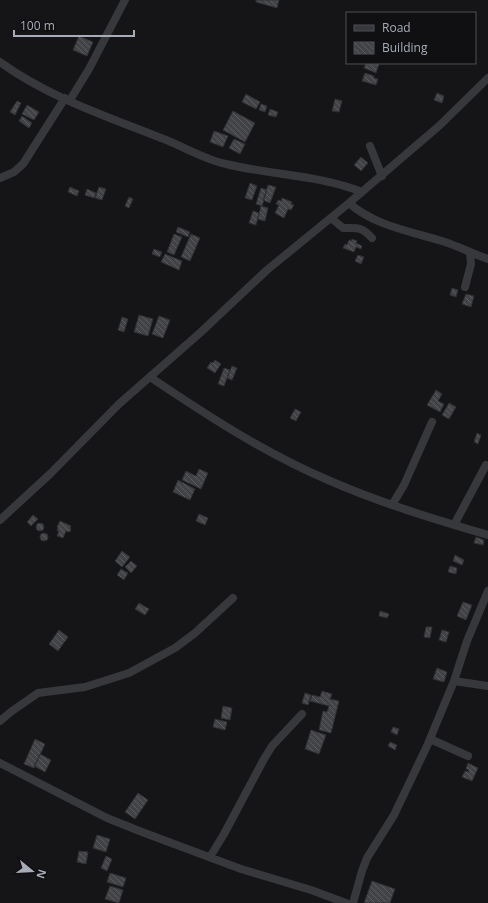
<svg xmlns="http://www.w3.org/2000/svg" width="488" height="903" font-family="'Open Sans',sans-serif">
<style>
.building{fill:url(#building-back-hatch);stroke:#2f3033}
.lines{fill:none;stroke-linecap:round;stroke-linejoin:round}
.minor{stroke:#36383c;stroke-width:8}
</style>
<defs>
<pattern id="building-back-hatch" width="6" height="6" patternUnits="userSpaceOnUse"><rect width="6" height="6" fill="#414347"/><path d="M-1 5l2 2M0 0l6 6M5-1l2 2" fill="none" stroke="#5a5b5f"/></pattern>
</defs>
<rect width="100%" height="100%" fill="#151517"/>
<!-- building -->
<path class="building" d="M256,0h23l-2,8 -21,-6z
M79,36l14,6 -6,14 -14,-6z
M366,63l13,1 -3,9 -12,-5z
M365,73l9,3v2l4,1 -2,6 -14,-4z
M437,93l7,3 -2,7 -8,-3z
M246,94l14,8 -4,7 -14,-7z
M335,99l7,2 -3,11 -7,-1z
M17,101l4,2 -6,12 -5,-3z
M261,104l6,2 -2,6 -6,-2z
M27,105l12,7 -5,8 -12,-6z
M270,109l8,3 -2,5 -8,-2z
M233,111l22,12 -10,19 -22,-12z
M22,116l10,7 -3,5 -10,-7z
M214,131l14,5 -5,11 -13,-5z
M234,139l11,5 -5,10 -11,-6z
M361,157l7,6 -7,8 -7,-6z
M250,183l7,3 -5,14 -7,-2z
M268,185l8,2 -6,16 -7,-3z
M70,187l9,4 -2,5 -9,-4z
M99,187l7,2 -4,11 -7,-2z
M261,188l6,2 -5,16 -6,-2z
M87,189l9,4 -2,5 -9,-3z
M129,197l4,2 -4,9 -4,-2z
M282,198l10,4 -1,2 3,1 -3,5 -3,-1 -4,9 -9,-5 4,-8 -3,-1 2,-4 3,1z
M261,206l7,2 -3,13 -7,-2z
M253,211l6,2 -3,12 -7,-2z
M178,227l12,5 -2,5 -12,-5z
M174,234l8,3 -8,18 -7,-3z
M191,234l9,4 -10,23 -9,-4z
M352,239l5,2 -1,2 6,3 -1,3 -5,-2 -2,5 -11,-4 2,-4 2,1 2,-5 2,1z
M154,249l8,3 -2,5 -8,-3z
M165,254l17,7 -3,9 -18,-8z
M358,255l6,2 -3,7 -6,-3z
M452,288l6,2 -2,7 -6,-2z
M466,294l8,2 -3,11 -9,-3z
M139,315l14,4 -5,17 -14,-4z
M159,316l11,4 -7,18 -11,-4z
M122,317l6,2 -4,13 -6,-2z
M215,360l6,4 -6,9 -8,-5 4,-6 2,1z
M232,366l5,2 -5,12 -5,-2z
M224,368l6,2 -6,16 -6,-2z
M436,390l6,4 -4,7 6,3 -4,8 -13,-7z
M449,403l7,4 -7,12 -7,-4z
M295,409l6,3 -5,9 -6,-3z
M477,433l4,2 -3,9 -4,-2z
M199,469l9,4 -7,16 -19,-9 4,-9 10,5z
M178,480l17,9 -5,11 -17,-8z
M199,514l9,4 -3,7 -9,-4z
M33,515l5,4 -7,7 -4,-4z
M60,521l11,5 -1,2 1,1 -1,3 -4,-1 -3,7 -6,-2 2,-5h-2l1,-4h-1z
M36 527a4 4 0 1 1 8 0a4 4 0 1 1-8 0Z
M40 537a4 4 0 1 1 8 0a4 4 0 1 1-8 0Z
M476,537l8,3 -1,5 -9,-2z
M122,551l8,6 -8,10 -7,-6z
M455,555l9,5 -2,5 -9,-4z
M131,561l6,5 -6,7 -6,-6z
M450,566l7,2 -1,6 -8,-2z
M121,569l7,4 -4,7 -7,-5z
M463,602l9,3 -6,15 -9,-4z
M139,603l10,6 -4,6 -10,-6z
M380,611l9,3 -2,4 -8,-2z
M426,627h6l-2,11 -6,-1z
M59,630l9,7 -10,14 -9,-7z
M442,630l7,2 -3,10 -7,-2z
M437,668l10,4 -3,10 -11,-3z
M322,691l10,3 -2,5 9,2 -8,32 -12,-3 4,-19 4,1 2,-6 -19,-5 2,-6 8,2z
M305,693l6,2 -3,10 -6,-2z
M223,706l9,2 -2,12 -9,-2z
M215,719l12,3 -2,8 -12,-3z
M393,727l6,2 -2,6 -6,-3z
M311,730l15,5 -7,19 -14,-5z
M35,739l10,5 -11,24 -10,-4z
M390,742l7,3 -2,5 -7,-4z
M40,754l11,6 -6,12 -11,-6z
M468,763l10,5 -6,13 -10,-4 3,-6 3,1 1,-2 -3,-1z
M138,793l10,7 -13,19 -10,-7z
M97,835l13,4 -4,13 -13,-4z
M79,851l9,1 -2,12 -9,-2z
M106,856l6,3 -5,12 -6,-3z
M110,873l16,5 -3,9 -16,-5z
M372,881l23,8 -5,14h-26z
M110,886l13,4 -4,13 -14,-4z"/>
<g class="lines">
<!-- minor -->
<path class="minor" d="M0,62c48,35 106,54 161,76 22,8 42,21 65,26 45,11 93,11 136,28
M70,100l19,-31 36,-69
M370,146l12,30
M0,178l14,-6 9,-8 42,-66
M349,203c25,23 65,29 96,39 15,5 28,12 43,17
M331,218l12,10c14,0 18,-2 29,10
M465,287l6,-23 -1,-12
M150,377c55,37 116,77 178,103 52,23 106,39 160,55
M392,505l12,-20 28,-63
M0,520l50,-46 69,-70 82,-72 66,-62 82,-67 90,-77 49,-48
M454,525l32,-60
M454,681l34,5
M0,721l12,-10 26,-18 47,-6 44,-14 46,-25 20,-15 38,-35
M430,739l38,17
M0,763l107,55 35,14 99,37 70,21 35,13
M210,857l14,-23 40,-75 8,-13 30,-32
M353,903l9,-32 5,-13 27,-43 33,-69 27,-65 13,-40 21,-50"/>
</g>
<!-- legend -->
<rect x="346" y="12" width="130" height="52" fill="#101012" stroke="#4c4f54"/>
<rect x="354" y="25" width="20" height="6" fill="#36383c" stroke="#4c4f54"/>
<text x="382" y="32" font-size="12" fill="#a7adb8">Road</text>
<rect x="354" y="42" width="20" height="12" fill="url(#building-back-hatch)" stroke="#4c4f54"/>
<text x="382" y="52" font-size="12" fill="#a7adb8">Building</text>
<!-- north arrow -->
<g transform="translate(32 871) rotate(108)" stroke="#101012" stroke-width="3" paint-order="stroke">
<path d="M0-3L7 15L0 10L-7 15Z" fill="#a7adb8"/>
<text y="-6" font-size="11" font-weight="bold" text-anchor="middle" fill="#a7adb8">N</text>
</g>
<!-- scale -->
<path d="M14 30v6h120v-6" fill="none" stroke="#a7adb8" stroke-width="2"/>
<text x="20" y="30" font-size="12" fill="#a7adb8" stroke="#101012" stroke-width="3" paint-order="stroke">100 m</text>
</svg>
